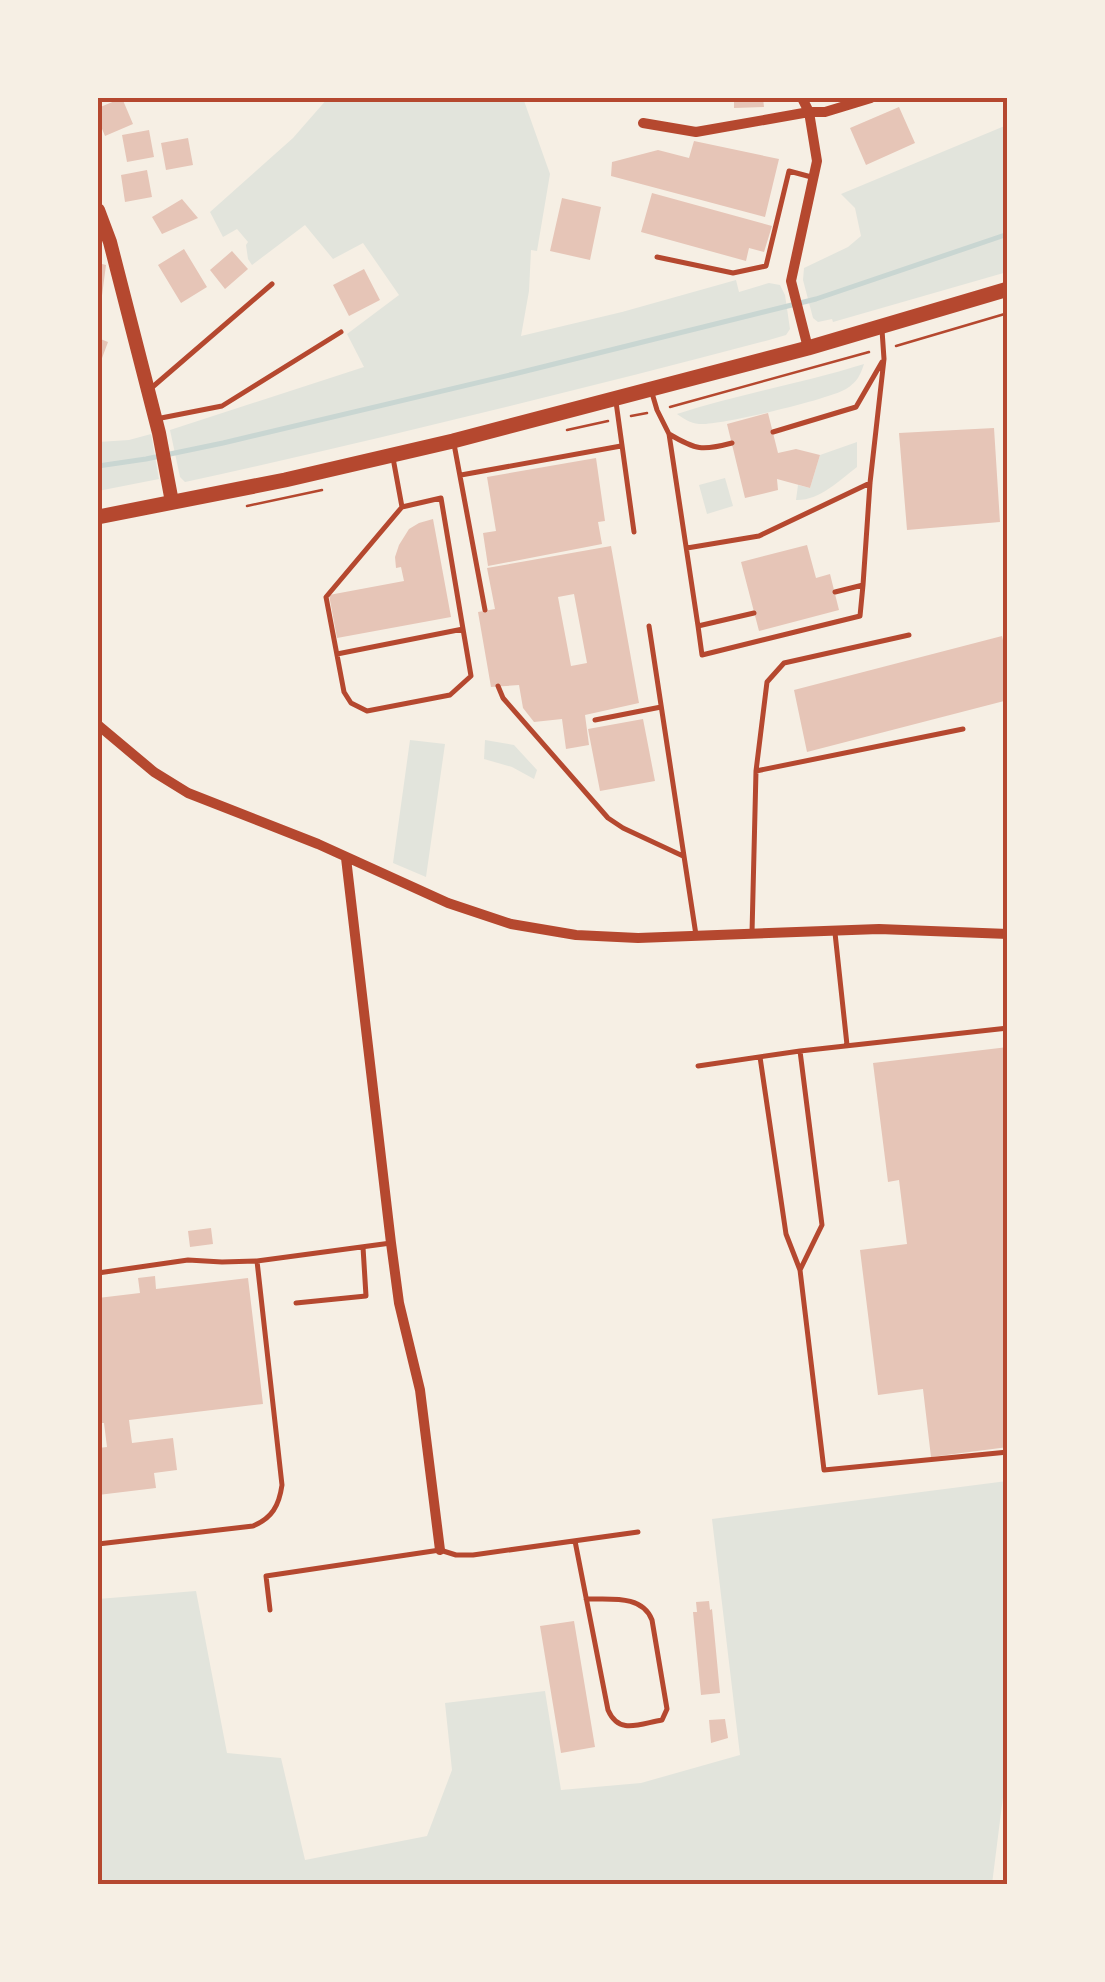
<svg xmlns="http://www.w3.org/2000/svg" width="1105" height="1982" font-family="'Archivo Narrow',sans-serif">
<style>
.green{fill:#e2e4dc}
.lines{fill:none;stroke-linecap:round;stroke-linejoin:round}
.stream{stroke:#c9d6d2;stroke-width:5}
.building{fill:#e6c5b7;fill-rule:evenodd}
.path{stroke:#b5482f;stroke-width:2.5}
.service{stroke:#b5482f;stroke-width:5}
.minor{stroke:#b5482f;stroke-width:10}
.tertiary{stroke:#b5482f;stroke-width:14}
.secondary{stroke:#b5482f;stroke-width:15}
.neatline{fill:none;stroke:#b5482f;stroke-width:4}
</style>
<rect width="100%" height="100%" fill="#f6efe4"/>
<!-- green -->
<path class="green" d="M328,98h195l27,76 -13,77 -6,-1 -2,41 -8,45 101,-24 114,-32 3,12 30,-9 11,2 5,10 5,34 -4,6 -17,5c-194,51 -388,99 -584,142l-5,-5 -10,-47 194,-63 -17,-33 52,-39 -36,-52 -30,16 -28,-34 -53,40 -4,-6 -2,-14 2,-3 -11,-13 -14,8 -13,-25 83,-74z
M1007,125v147l-174,50 -1,-3 -14,3 -5,-4 -10,-38 1,-12 44,-21 13,-11 -6,-28 -14,-14z
M864,364c-4,12 -7,18 -18,25 -16,10 -128,37 -147,35 -9,-1 -15,-5 -22,-10 62,-20 126,-31 187,-50z
M151,434l8,45 -61,12v-49l31,-2z
M857,442v25c-17,13 -38,34 -61,33l2,-15 12,3 10,-33z
M725,478l8,28 -26,8 -8,-29z
M410,740l35,4 -19,133 -33,-14z
M485,740l29,5 23,25 -3,9 -22,-12 -28,-8z
M1007,1481l1,308h-4l-12,95h-894v-285l98,-8 31,162 54,5 24,102 122,-24 25,-66 -7,-67 100,-12 16,99 80,-7 99,-28 -28,-236z"/>
<g class="lines">
<!-- stream -->
<path class="stream" d="M98,466l48,-7 77,-16 291,-69 302,-75 192,-65"/>
</g>
<!-- building -->
<path class="building" d="M122,98l11,26 -28,12 -7,-17v-11z
M734,98h29l1,9 -30,1z
M899,107l16,36 -49,22 -16,-37z
M149,130l5,27 -27,5 -5,-27z
M188,138l5,27 -27,5 -5,-27z
M694,141l85,18 -14,58 -154,-41 1,-14 46,-12 31,8z
M147,170l5,27 -27,5 -4,-27z
M652,193l120,33 -8,26 -15,-4 -3,13 -105,-29z
M562,198l39,9 -11,53 -40,-9z
M182,199l16,19 -36,16 -10,-17z
M184,249l23,38 -26,16 -23,-38z
M232,251l16,18 -23,20 -15,-19z
M98,263l8,2 -6,46h-2z
M364,269l16,31 -31,16 -16,-31z
M98,338l10,4 -10,27z
M768,413l10,40 18,-4 24,6 -10,33 -33,-9 1,11 -33,8 -18,-74z
M994,428l6,94 -93,8 -8,-97z
M596,458l9,63 -7,1 4,22 -114,22 -5,-33 13,-2 -9,-54z
M433,519l18,98 -114,21 -8,-43 75,-14 -3,-14 -5,1 -1,-11 4,-12 10,-16 10,-6z
M807,545l9,33 14,-4 9,36 -80,21 -18,-69z
M611,546l28,157 -54,12 4,30 -23,4 -4,-30 -28,3 -11,-14 -4,-23 -28,2 -13,-75 17,-3 -8,-41zM574,594l13,69 -16,3 -13,-69z
M1002,636l6,25v39l-201,52 -13,-62z
M643,719l12,62 -55,10 -12,-62z
M1008,1047v400l-77,10 -8,-68 -45,6 -18,-145 47,-6 -8,-64 -11,2 -15,-119z
M211,1228l2,16 -23,3 -2,-16z
M155,1276l1,13 92,-11 15,126 -134,16 3,23 41,-5 4,32 -23,3 2,15 -58,7v-47l9,-1 -3,-24h-6v-125l42,-5 -2,-15z
M709,1601l1,9 2,-1 8,84 -19,2 -8,-83h4l-1,-10z
M574,1621l21,126 -34,6 -21,-127z
M725,1719l3,19 -17,5 -2,-23z"/>
<g class="lines">
<!-- path -->
<path class="path" d="M896,346l112,-33
M670,407l199,-55
M631,416l16,-3
M567,430l41,-9
M247,506l75,-16"/>
<!-- service -->
<path class="service" d="M657,257l76,16 33,-7 23,-95 26,7
M149,390l123,-106
M652,393l5,17 12,24 29,192 56,-13
M616,402l18,130
M156,419l66,-13 119,-74
M773,432l83,-25 26,-45
M669,434c27,16 33,17 63,9
M454,444l31,166
M393,458l9,49 -76,90 18,95 7,11 16,8 83,-16 21,-19 -8,-47
M461,475l160,-29
M687,548l72,-12 111,-53
M835,592l28,-7 7,-102 14,-124 -2,-29
M649,626l47,309
M698,626l4,29 158,-39 3,-31
M337,654l126,-25 -22,-131 -39,9
M498,686l5,12 105,120 15,10 60,28
M595,720l66,-13
M756,771l207,-42
M752,933l4,-162 11,-89 17,-19 125,-28
M835,933l12,112
M800,1051l22,174 -22,45
M760,1057l26,177 14,36 24,200 184,-18
M698,1066l102,-15 208,-23
M98,1273l90,-13 34,2 35,-1 134,-18
M296,1303l70,-7 -3,-49
M575,1541l33,169c11,25 31,14 54,10l5,-11 -15,-89c-10,-26 -43,-20 -66,-21
M98,1544l155,-18c19,-8 26,-20 29,-41l-25,-224
M270,1610l-4,-34 174,-26 16,5h17l165,-23"/>
<!-- minor -->
<path class="minor" d="M802,98l7,14 8,49 -26,120 17,67
M643,123l53,9 113,-20h16l46,-14
M98,725l56,47 34,21 130,51 130,59 63,21 65,11 62,3 241,-9 129,5
M346,858l45,385 8,60 21,87 20,160"/>
<!-- tertiary -->
<path class="tertiary" d="M98,210l12,32 49,191 13,69"/>
<!-- secondary -->
<path class="secondary" d="M98,517l187,-37 168,-39 355,-93 200,-59"/>
</g>
<!-- border -->
<rect width="1105" height="1982" fill="none" stroke="#f6efe4" stroke-width="200"/>
<rect x="100" y="100" width="905" height="1782" class="neatline"/>
</svg>
